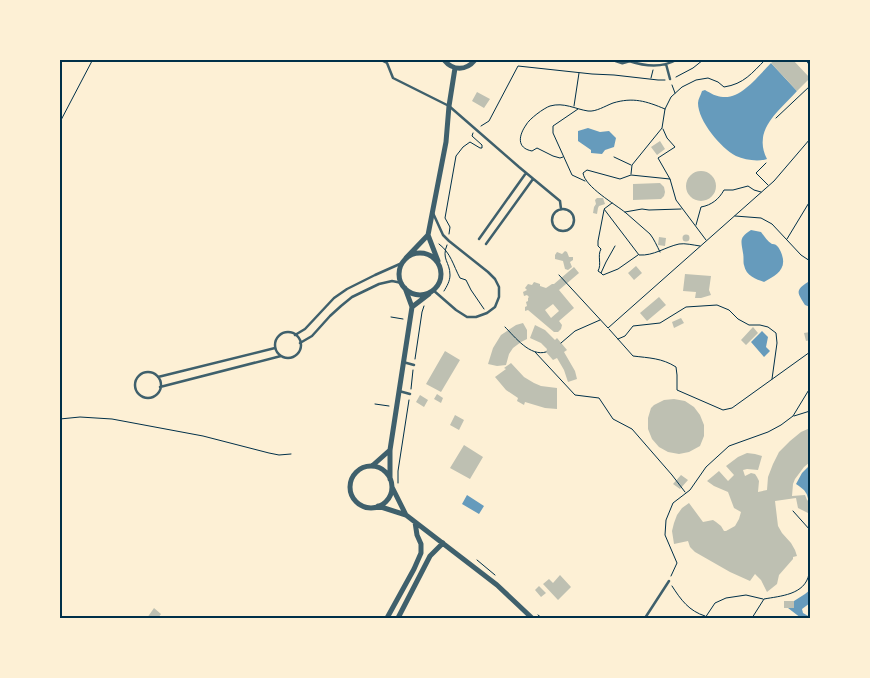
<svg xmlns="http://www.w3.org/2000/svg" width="870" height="678" font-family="Roboto,sans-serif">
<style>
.water{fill:#669bbc}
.building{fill:#bec0b2;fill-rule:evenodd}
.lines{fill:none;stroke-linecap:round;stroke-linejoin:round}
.path{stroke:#003049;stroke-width:1}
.service{stroke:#3f606c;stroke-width:2.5}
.minor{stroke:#3f606c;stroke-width:5}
.neatline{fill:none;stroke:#003049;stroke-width:2}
</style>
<rect width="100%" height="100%" fill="#fdf0d5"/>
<!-- water -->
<path class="water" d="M771,63l26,28c-18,20 -45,39 -30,68 -9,3 -22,1 -31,-3 -15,-8 -38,-35 -38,-53 0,-4 3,-8 4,-12l3,-1c5,3 12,7 18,7 18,2 36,-22 48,-34z
M588,128l12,4 9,-1 7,7 -2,9 -9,3 -3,4 -11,-1v-3l-13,-9v-10z
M751,230l10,2c3,4 6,9 11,12 1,0 3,0 4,1 3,2 5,7 6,10 5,15 -7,21 -18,27 -8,-3 -18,-6 -20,-17 -1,-3 0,-8 -1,-12 -2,-13 -4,-15 8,-23z
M808,282h2v25l-5,-2c-7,-12 -11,-14 3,-23z
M762,331l6,6 -2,10 4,4 -6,6 -13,-15z
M810,465v36c-3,-3 -2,-5 -4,-8 -2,-4 -6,-6 -10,-9l6,-11z
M467,495l17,11 -5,8 -17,-10z
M810,590v13l-8,6 1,4 7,4v1h-9l-13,-10h6v-7l11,-7z"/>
<!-- building -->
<path class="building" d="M775,60h18l17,18 -13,13 -26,-28z
M477,92l13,7 -6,9 -12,-7z
M660,141l5,8 -8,6 -6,-8z
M686 186a15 15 0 1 1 30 0a15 15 0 1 1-30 0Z
M660,183l4,4 1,5 -1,4 -3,3 -28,1v-16z
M597,198h6l2,6 -6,2 -1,2 -1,6 -4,-1 1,-6 2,-3 -1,-4z
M682.5 238a3.5 3.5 0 1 1 7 0a3.5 3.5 0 1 1-7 0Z
M659,237l7,1 -1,8 -7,-1z
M565,251l2,1 2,5h4v3l-3,2 2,5 -4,3 -3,-1 -2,-8 -8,-2v-4l2,-3 5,2z
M636,266l6,7 -8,7 -6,-7z
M574,267l5,6 -20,17 15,18 -15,13 3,4 -1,4 -3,3h-4l-26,-22 -3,1v-4l2,-1 -1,-4 2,-1v-3l1,-1 -2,-2 -3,1 -1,-4 4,-2 -2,-2 3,-4 4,1 2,-3 6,2v2l6,2 6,-4h2zM553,304l6,7 -8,7 -6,-8z
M685,274l26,2 -2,14 2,5 -10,3h-6l1,-6 -13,-1z
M659,297l7,8 -19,16 -7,-8z
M681,318l3,5 -10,5 -2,-6z
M523,323l4,7v9l-6,3 -8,6 -4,6 -3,11 -9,1 -9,-2 5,-16 8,-13 15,-10z
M535,325l10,5 10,10 2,-2 10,12 -3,2 11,19 2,8 -9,3 -4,-12 -7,-12 -4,2 -7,-8 1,-3 -6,-6 -11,-5z
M753,327l5,6 -12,12 -5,-5z
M810,332v8l-4,1 -2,-8z
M445,351l15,9 -19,32 -15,-8z
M511,363l13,14 10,6 7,3 16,2v21l-12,-1 -20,-6 -1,3 -7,-4 1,-3 -12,-8 -11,-13 11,-8 -2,-1z
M437,394l6,4 -2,5 -7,-4z
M420,395l8,5 -4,7 -8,-5z
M674,399l11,2 9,6 6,8 4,10v11l-4,10 -11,6 -10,2 -11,-2 -9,-5 -7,-8 -4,-10v-11l3,-10 3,-3 10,-5z
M455,415l9,5 -5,10 -9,-5z
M810,428v34l-6,5 -9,12 -2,5 -1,12 13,-1 2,5 3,2v12l-12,-6 -2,-10 -21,3 3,25 4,7 9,10 4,7 2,6 -4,1v2l-14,16 -2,9 -10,8 -6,-12 -6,-6 -5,7 -20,-9 -35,-20 -5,-5 -2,-6 -14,3 -2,-13 2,-8 3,-8 5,-7 7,-5 14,19 10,-2 3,2 5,4 3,5h2l9,-5 4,-7 2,-7 -7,-4 -6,-16 -14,-6 -7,-5 12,-10 9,10 6,-6 -8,-9 12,-9 9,-4 8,1 7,2 -4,14 -11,-1 -4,1 2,6 6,-3 4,1 2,3 2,4 -1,11 9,-2 1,-13 5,-13 6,-12 11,-11 11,-9z
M464,445l19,12 -13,22 -20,-11z
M681,475l7,5 -8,9 -7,-5z
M560,575l11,12 -13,13 -15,-16 6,-5 4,4z
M539,586l7,7 -5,4 -6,-7z
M784,601h10v7h-10z
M154,608l7,6 -3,4h-11z"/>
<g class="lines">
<!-- path -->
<path class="path" d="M806,60l4,6
M676,77l17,-9 10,-8
M651,78l2,-8
M672,85l3,8
M574,106l5,-33
M578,109l-25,17v7l19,42 13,6
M776,118l34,-32
M60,122l32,-61
M481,126l8,-5 29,-55 74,8 22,1 44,5h7
M663,129l4,9 8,9 -17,11 12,21
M563,157l-3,1 -7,-2 -16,-8 -5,3c-16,-3 -13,-16 -6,-26 3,-6 18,-17 24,-19 14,-4 25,3 38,5 8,1 17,-5 25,-8 20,-6 33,-2 52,6
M614,157l17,8
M766,163l-10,10 12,12
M631,174l1,-9 30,-37 3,-19 6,-12 11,-10 14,-7 12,-2 10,4 6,5c20,-3 28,-14 41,-27
M612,203l-8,6 35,46c15,1 26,-8 40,-11 6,-1 14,1 21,2
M625,212l17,-3 7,1 32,-1
M735,216l26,2 11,6 29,31 9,6
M696,225l5,-18c11,-2 18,-8 23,-17h9l15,-4 6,4 7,2
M449,234l1,-7 -5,-9 11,-62 7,-9 7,-5 10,6h2v-3l-10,-9 1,-3
M787,239l23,-38
M439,244c12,9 14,21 21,34l6,2 5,10 13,19
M615,246l-9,16 -5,11 2,2 15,-6 20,-14
M660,252c-3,-6 -6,-13 -10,-18 -8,-7 -16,-14 -24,-21 -11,-9 -41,-26 -43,-40l4,-3 33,9 11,-4 39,4 6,21 30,40
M601,273l-3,-2c4,-7 -1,-15 3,-22l-3,-3v-5l6,-31
M559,275l49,53 166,-147 36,-42
M444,291c3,-5 6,-10 6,-16 0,-13 -9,-16 -3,-30
M391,317l12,2
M505,327c10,10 25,30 41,25
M609,329l24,27c16,2 29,2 43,11l1,8v15l46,20 9,-2 78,-56
M618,339l7,-3 8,-10 27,-3 26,-16 31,-2 12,5 9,9 11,6h11l8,2 8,6 1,10 -5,36
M561,343l14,-12 25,-11
M535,352l40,43 24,3 14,21 19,10 40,46 13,17
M415,359l7,-47 2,-6
M411,389l2,-19
M375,404l14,2
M794,416l16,-5
M60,419l20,-2 32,2 91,17 66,17 10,2 12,-1
M398,483v-12l11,-71
M793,511l17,19
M477,560l18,15
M671,576l6,-13 -12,-28 1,-15 7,-17 17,-13 16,-23 23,-21 39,-14 13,-7 12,-9 17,-28
M672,586c9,14 17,25 33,30
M538,615l4,3
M705,618l10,-15 11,-5 20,-3 17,4
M752,618l12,-19c16,-3 41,-4 45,-25 1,-5 -1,-10 1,-16"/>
<!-- service -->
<path class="service" d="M381,60l6,3 6,15 56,28 70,61 41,34 1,8
M629,61c15,5 33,7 47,-1
M666,64l4,15
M552 220a11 11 0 1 1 22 0a11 11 0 1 1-22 0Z
M479,239l47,-66
M486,244l47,-65
M433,290l23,20 11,7h9l11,-4 8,-6 4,-10v-10l-4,-8 -7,-7 -39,-31 -6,-6 -10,-22
M275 345a13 13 0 1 1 26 0a13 13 0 1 1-26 0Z
M295,335l10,-6 29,-31 13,-9 28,-14 27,-12
M300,343l12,-7 18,-20 11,-10 11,-9 27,-13 13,-3 10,2
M403,362l11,3
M135 385a13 13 0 1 1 26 0a13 13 0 1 1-26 0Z
M158,377l117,-29
M160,387l121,-31
M399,391l11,3
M645,618l24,-37"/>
<!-- minor -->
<path class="minor" d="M444,60c9,11 22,11 31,0
M616,60l6,2 7,-2
M428,235l10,26
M399 274a21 21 0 1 1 42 0a21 21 0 1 1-42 0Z
M406,258l22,-23 18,-93 3,-36 6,-38
M412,307l17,-13
M372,466l18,-16
M350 487a21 21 0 1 1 42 0a21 21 0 1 1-42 0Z
M390,479v-29l22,-143 -7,-19
M392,487l14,28
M378,506l28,9 91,70 35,33
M387,618l27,-49 7,-16v-9l-4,-9 -2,-13
M398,618l32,-62 13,-13"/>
</g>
<!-- border -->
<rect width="870" height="678" fill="none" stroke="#fdf0d5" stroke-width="122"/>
<rect x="61" y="61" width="748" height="556" class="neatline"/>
</svg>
